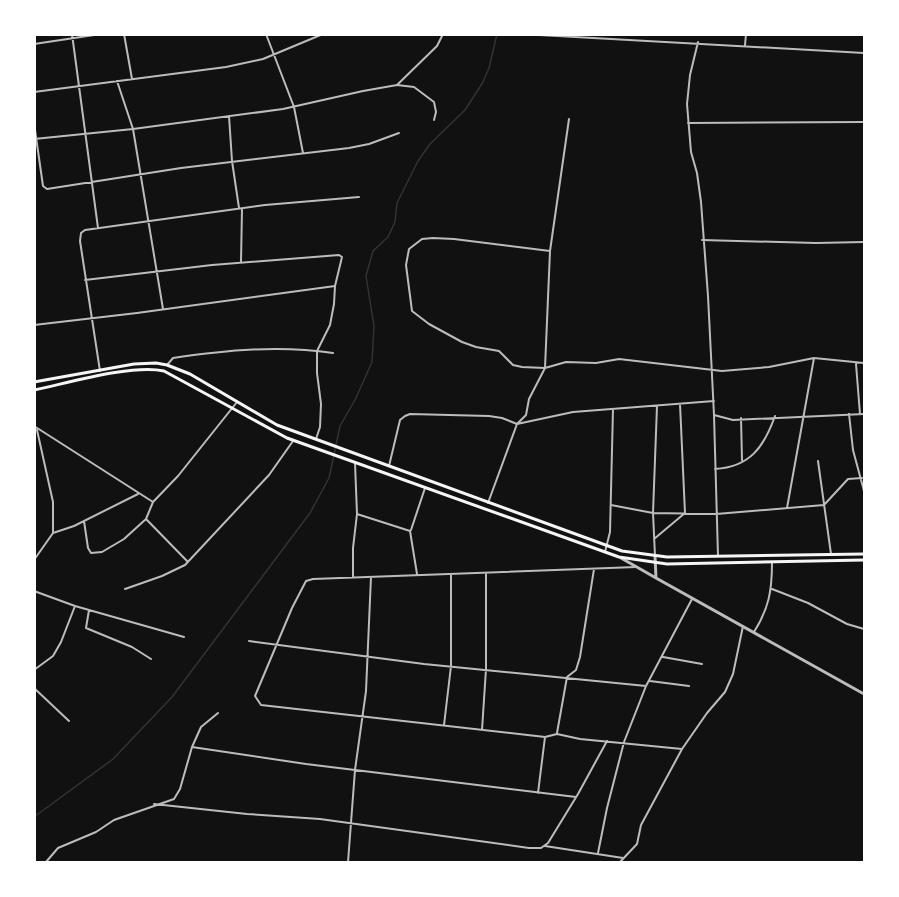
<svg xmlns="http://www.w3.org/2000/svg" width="899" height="897" font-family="Quicksand,sans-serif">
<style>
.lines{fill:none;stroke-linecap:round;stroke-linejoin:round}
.stream{stroke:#333;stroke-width:1.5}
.minor{stroke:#bcbcbc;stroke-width:2}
.tertiary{stroke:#bcbcbc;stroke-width:3}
.secondary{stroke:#f5f5f5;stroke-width:3}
</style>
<rect width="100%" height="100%" fill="#111"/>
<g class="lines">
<!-- stream -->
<path class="stream" d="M34,817l79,-58 59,-62 138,-184 19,-35 11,-52 15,-26 17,-38 2,-36 -8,-50 7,-25 15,-14 7,-15 2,-19 21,-42 12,-17 35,-34 18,-28 6,-14 8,-34"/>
<!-- minor -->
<path class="minor" d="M72,34l26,194
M124,34l8,45
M266,34l28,73 9,46
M539,35l325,18
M698,42l-8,33 -3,29 4,48 6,21 4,29 7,94 6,119 4,141
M34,44l67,-10
M745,45l1,-11
M117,81l16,48 30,180
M397,85l40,-39 6,-12
M34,92l192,-25 37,-8 60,-25
M229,116l3,45 7,47
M34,123l9,63 4,3 134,-21 168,-20 20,-4 30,-11
M688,123l176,-1
M34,139l99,-10 150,-20 80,-18 34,-6 17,2 20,15 2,10 -2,8
M702,240l114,3 48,-1
M550,251l-96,-12 -21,-1 -11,1 -13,10 -3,16 6,46 17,13 33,18 14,5 23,4 14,14 9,2 23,1 21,-6 30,1 23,-4 103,12 47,-4 45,-9 50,5
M241,262l1,-53
M85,280l127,-15 127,-10 3,2 -7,29 -1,18 -4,21 -13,26v22l4,31 -1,23 -4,12
M34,325l103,-12 198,-27
M856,364l4,50
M167,365l6,-7c54,-8 106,-13 160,-5
M100,371l-20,-130 1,-8 4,-3 180,-25 94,-8
M849,414l4,36 11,41
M714,415l19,5 131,-6
M741,418l1,42
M34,426l119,76
M818,461l13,93
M389,466l11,-46 5,-4 5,-2 79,2 13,2 15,6 56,-12 141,-11
M715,469c35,-2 49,-22 60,-53
M488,503l29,-79 9,-9 3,-16 16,-31 5,-117 19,-132
M611,505l42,8 63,1 108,-9 24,-26 14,-1
M787,508l27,-150
M357,514l53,17 7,43
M146,519l42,43
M84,521l4,27 3,5 11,-1 22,-13 22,-20 7,-17 25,-26 59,-74
M411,530l14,-42
M53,533l21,-7 64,-32
M654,539l31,-26 -5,-109
M605,552l5,-20 3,-123
M655,556l-2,-43 4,-107
M34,560l19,-27v-31l-16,-72
M353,577v-29l4,-34 -2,-51
M125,589l37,-13 23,-11 84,-90 24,-34
M772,589l36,14 39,21 17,5
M34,591l41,15 109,31
M89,610l-3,18 46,19 19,12
M754,632c15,-24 18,-41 18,-70
M249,641l175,23 222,22
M663,657l39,7
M34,670l19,-14 8,-14 14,-36
M650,681l39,5
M34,688l35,33
M444,725l7,-59v-92
M482,730l4,-61v-96
M557,733l10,-56 9,-7 4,-13 14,-88
M192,747l114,17 270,33
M682,749l25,-36 18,-21 8,-18 10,-48
M538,793l7,-56
M154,804l93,10 73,5 209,29h12l7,-5 30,-49 29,-53
M545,846l78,12
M598,853l9,-45 17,-66 22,-56 46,-87
M46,862l12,-14 38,-16 18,-12 60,-21 6,-10 12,-42 9,-20 17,-14
M348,862l7,-92 11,-79 5,-114
M620,862l17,-18 4,-19 41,-76 -102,-10 -23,-5 -12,3 -284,-32 -6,-9 37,-88 14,-27 7,-2 323,-12"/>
<!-- tertiary -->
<path class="tertiary" d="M655,556l1,22 208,116
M621,558l35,20"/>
<!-- secondary -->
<path class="secondary" d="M34,382l100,-18 22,-1 11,2 23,9 87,51 345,126 45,6 197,-3
M34,390c34,-7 98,-26 130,-19l123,67 332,119 48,7 197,-4"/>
</g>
<!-- border -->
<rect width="899" height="897" fill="none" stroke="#ffffff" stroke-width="72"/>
</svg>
